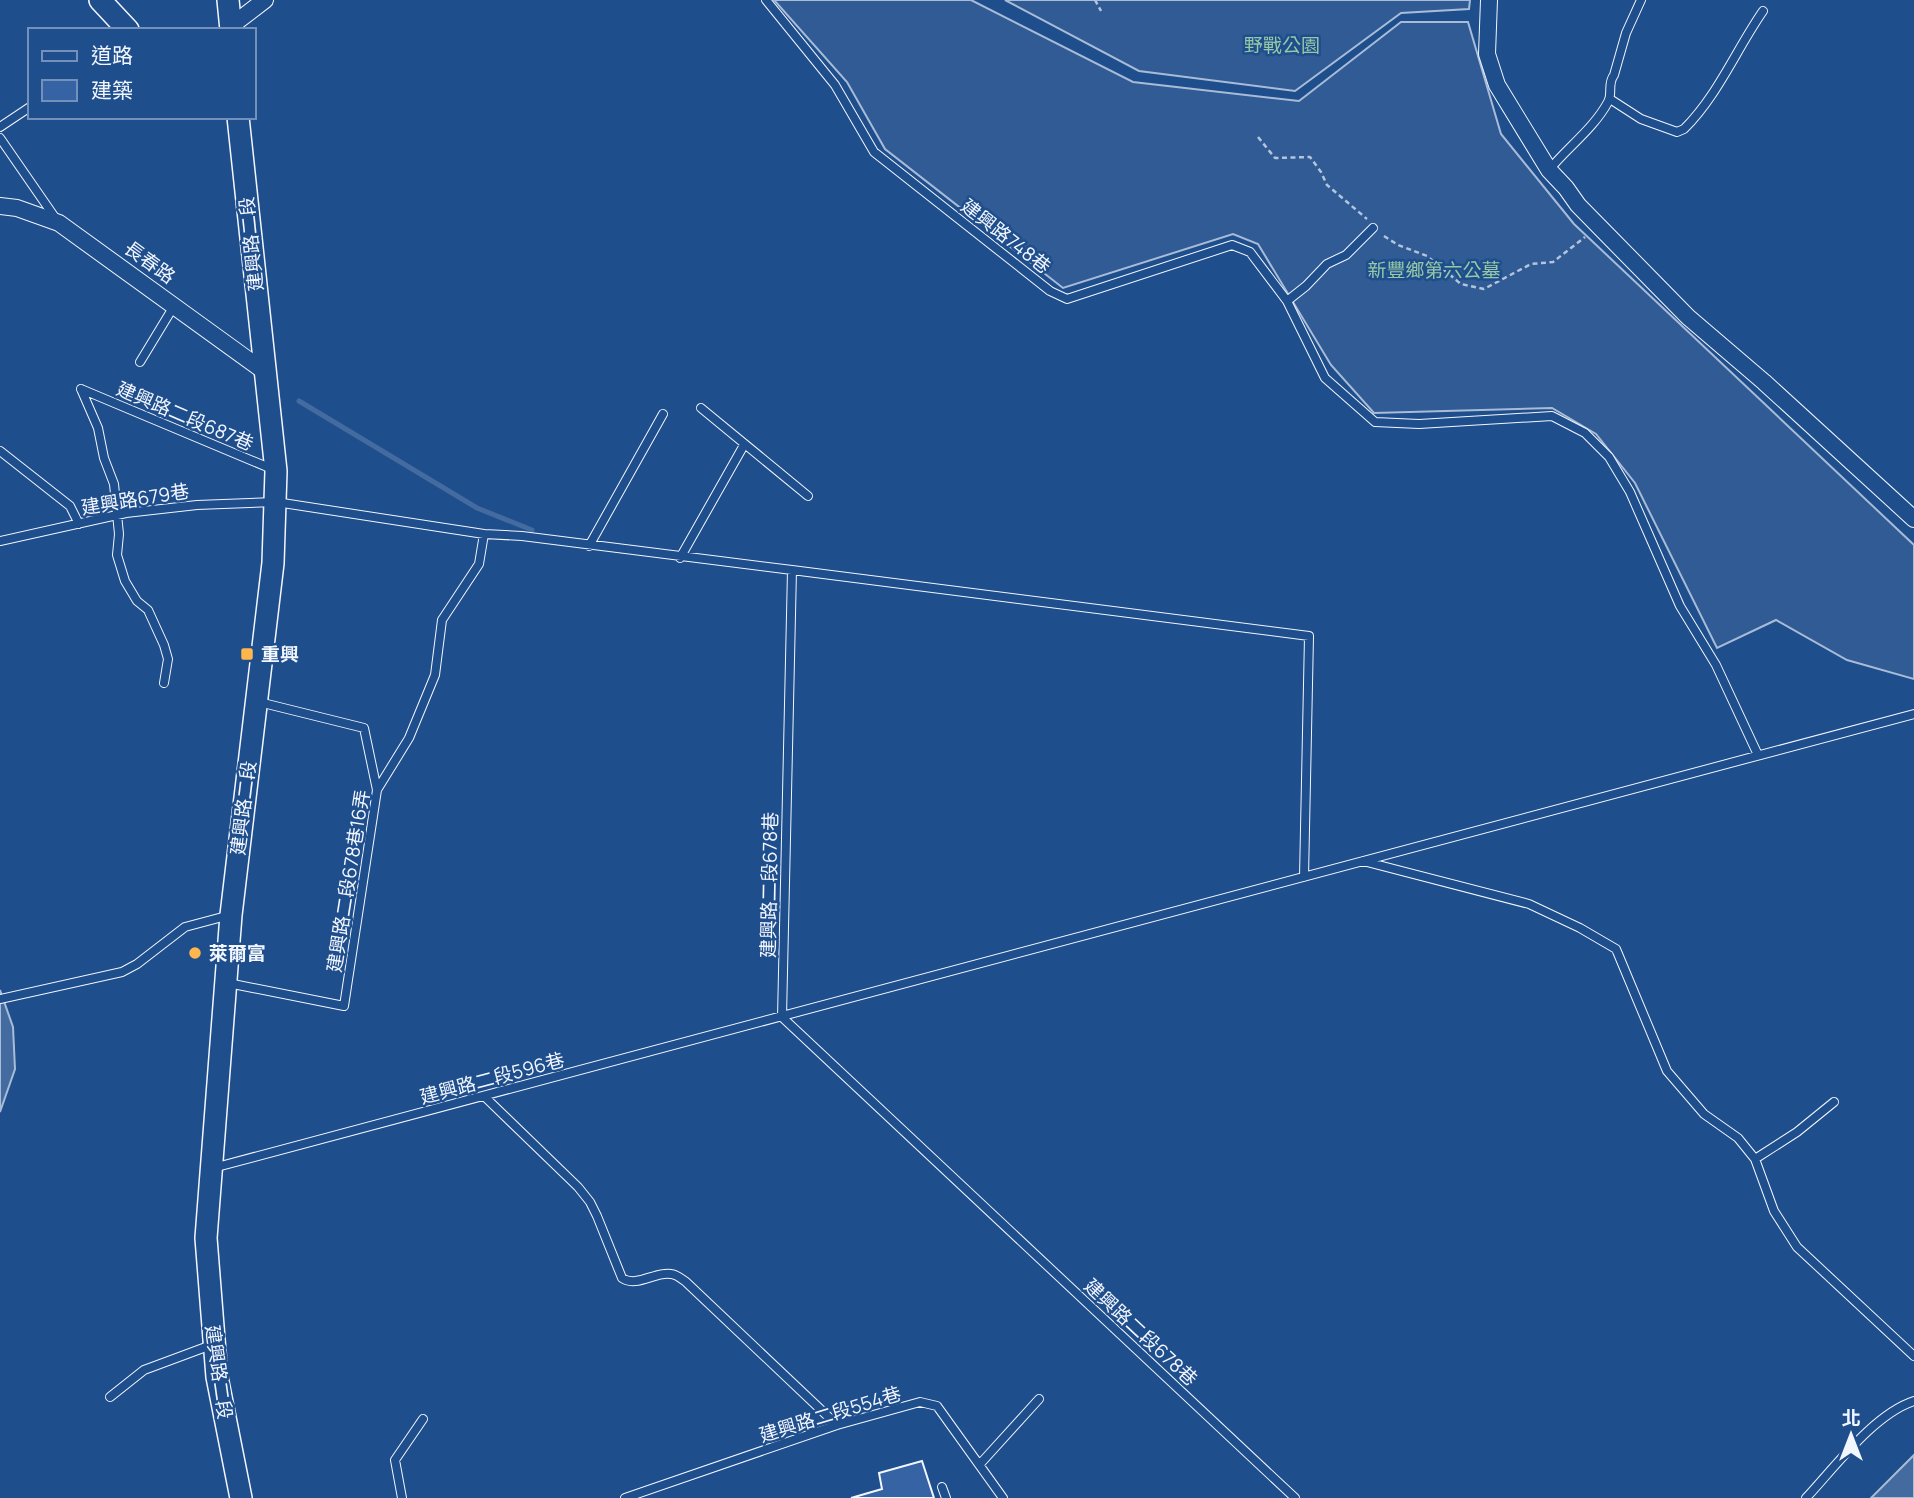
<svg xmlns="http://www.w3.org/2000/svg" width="1914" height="1498" font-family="Manrope,'Noto Sans TC',sans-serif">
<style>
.built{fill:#305b95;stroke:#a8bbd7;stroke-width:2}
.water{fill:#446ba0;stroke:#a8bbd7;stroke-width:2}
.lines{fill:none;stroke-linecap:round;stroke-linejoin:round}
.stream{stroke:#446ba0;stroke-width:5}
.building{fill:#3563a3;stroke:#f2f6ff;stroke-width:2}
.lane-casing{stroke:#f2f6ff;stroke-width:10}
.street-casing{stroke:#f2f6ff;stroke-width:18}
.secondary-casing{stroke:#f2f6ff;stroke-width:24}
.path{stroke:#b3c4dc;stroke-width:2.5;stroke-dasharray:5 3.5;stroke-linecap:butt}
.lane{stroke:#1f4e8c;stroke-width:8}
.street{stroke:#1f4e8c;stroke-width:16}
.secondary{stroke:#1f4e8c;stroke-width:21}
.poi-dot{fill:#ffb74d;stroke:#1f4e8c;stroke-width:2.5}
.labels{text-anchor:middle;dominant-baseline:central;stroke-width:5;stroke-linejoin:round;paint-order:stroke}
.park-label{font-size:19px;fill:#97c8a6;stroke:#1f4e8c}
.street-label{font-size:19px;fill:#f2f6ff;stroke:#1f4e8c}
.poi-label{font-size:19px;font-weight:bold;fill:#f2f6ff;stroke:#1f4e8c;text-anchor:start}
</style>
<rect width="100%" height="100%" fill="#1f4e8c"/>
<!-- built -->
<path class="built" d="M774,0h197l162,82 166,19 102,-79h67l33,112 73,90 340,321v134l-67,-19 -71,-40 -59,28 -82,-165 -39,-49 -44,-26 -178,5 -43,-48 -73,-121 -25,-10 -170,54 -178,-139 -38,-67z
M1005,0h465l-1,9 -68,4 -106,78 -156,-20z"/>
<!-- water -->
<path class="water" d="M0,990l13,37 2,42 -15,43z
M1914,1455v43h-43z"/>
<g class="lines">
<!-- stream -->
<path class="stream" d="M299,401l178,107 55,22"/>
</g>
<!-- building -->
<path class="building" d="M922,1461l12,37h-83l31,-9 -3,-16z"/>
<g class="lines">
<defs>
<path id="lane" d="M766,0l69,85 39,67 176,139 17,8 165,-54 18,7 37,49 38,77 50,44 44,2 133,-8 33,17 24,24 21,35 50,114 36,59 42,90
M1610,99l31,20 36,13 7,-3c34,-34 52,-79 79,-118
M0,127l30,-20
M0,138l56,81
M1549,170c19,-23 45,-42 59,-68 5,-9 -1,-18 6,-27l12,-42 15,-33
M1287,301l19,-15 21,-22 19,-9 27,-27
M140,362l34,-56
M81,389l17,39 6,30 10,26 5,50 -2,21 8,26 12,20 11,9 16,35 4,14 -4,24
M81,389l191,80
M701,408l107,88
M0,451l70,55 9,18
M0,541l126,-28 71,-8 79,-3 208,32 38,2 270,34 -10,447 513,481
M589,546l74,-132
M680,558l64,-113
M792,570l517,66 -5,241
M259,702l105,26 13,62
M1363,861l166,43 51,24 36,21 51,122 37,43 34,24 17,21 19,52 23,36 117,109
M228,983l116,23 33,-216 32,-52 26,-63 7,-55 37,-56 5,-30
M0,999l122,-27 15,-8 48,-37 45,-12
M485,1097l93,90 12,15 7,14 25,62c14,10 34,-7 49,-4 5,0 11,5 15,8l151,143
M1755,1159l42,-27 37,-30
M213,1168l1701,-454
M110,1397l34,-27 70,-26
M980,1464l59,-65
M942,1487l4,11
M402,1498l-7,-38 28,-41
M625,1498l212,-73 83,-23 17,4 66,92
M1806,1498c29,-31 68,-84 108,-97"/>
<path id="street" d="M1489,0l-2,54 10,31 52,85 17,18 12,17 110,112 76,65 150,137
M231,26l34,-26
M0,206l17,2 42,15 206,149"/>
<path id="secondary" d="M100,0l28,30
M228,0l3,30
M238,117l38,354 -3,92 -42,352 -25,323 11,139 24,121"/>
</defs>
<!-- lane casing -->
<use href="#lane" class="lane-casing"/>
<!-- street casing -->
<use href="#street" class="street-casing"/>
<!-- secondary casing -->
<use href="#secondary" class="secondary-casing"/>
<!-- path -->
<path class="path" d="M1095,0l6,11
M1258,137l17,21 35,-1 11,15 6,13 40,34
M1384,236l14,9 29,11 34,28 23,5 47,-25 22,-2 32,-25"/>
<!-- lane -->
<use href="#lane" class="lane"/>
<!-- street -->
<use href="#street" class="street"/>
<!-- secondary -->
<use href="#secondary" class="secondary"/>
</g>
<!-- markers -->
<g class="poi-dot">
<rect x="240" y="647" width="14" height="14" rx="3.5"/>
<circle cx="195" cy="953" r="7"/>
</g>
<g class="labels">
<!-- park labels -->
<g class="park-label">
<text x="1282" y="45">野戰公園</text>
<text x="1434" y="270">新豐鄉第六公墓</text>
</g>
<!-- street labels -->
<g class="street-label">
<text transform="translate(1006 236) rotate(38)">建興路748巷</text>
<text transform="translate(251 244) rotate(-96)">建興路二段</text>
<text transform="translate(150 262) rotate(36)">長春路</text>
<text transform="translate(185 416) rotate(23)">建興路二段687巷</text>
<text transform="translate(135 499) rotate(-9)">建興路679巷</text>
<text transform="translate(243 808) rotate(-83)">建興路二段</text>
<text transform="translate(348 881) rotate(-81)">建興路二段678巷16弄</text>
<text transform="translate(769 885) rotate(-89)">建興路二段678巷</text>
<text transform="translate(492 1078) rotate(-15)">建興路二段596巷</text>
<text transform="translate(1141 1332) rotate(43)">建興路二段678巷</text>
<text transform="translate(219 1372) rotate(82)">建興路二段</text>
<text transform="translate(830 1414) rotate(-17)">建興路二段554巷</text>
</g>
<!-- poi labels -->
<g class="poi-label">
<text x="261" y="654">重興</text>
<text x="209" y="953">萊爾富</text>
</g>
</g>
<!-- legend -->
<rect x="28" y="28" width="228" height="91" fill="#1f4e8c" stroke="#7391ba" stroke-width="2"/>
<rect x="42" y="51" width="35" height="10" fill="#1f4e8c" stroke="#7391ba" stroke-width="2"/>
<text x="91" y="63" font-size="21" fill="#f2f6ff">道路</text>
<rect x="42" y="80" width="35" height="21" fill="#3563a3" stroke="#7391ba" stroke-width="2"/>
<text x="91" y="98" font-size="21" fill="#f2f6ff">建築</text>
<!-- north arrow -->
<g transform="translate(1851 1435)" stroke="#1f4e8c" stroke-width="5" paint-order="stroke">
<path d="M0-5L12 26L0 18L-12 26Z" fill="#f2f6ff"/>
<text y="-10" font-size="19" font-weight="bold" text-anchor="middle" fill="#f2f6ff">北</text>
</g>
</svg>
